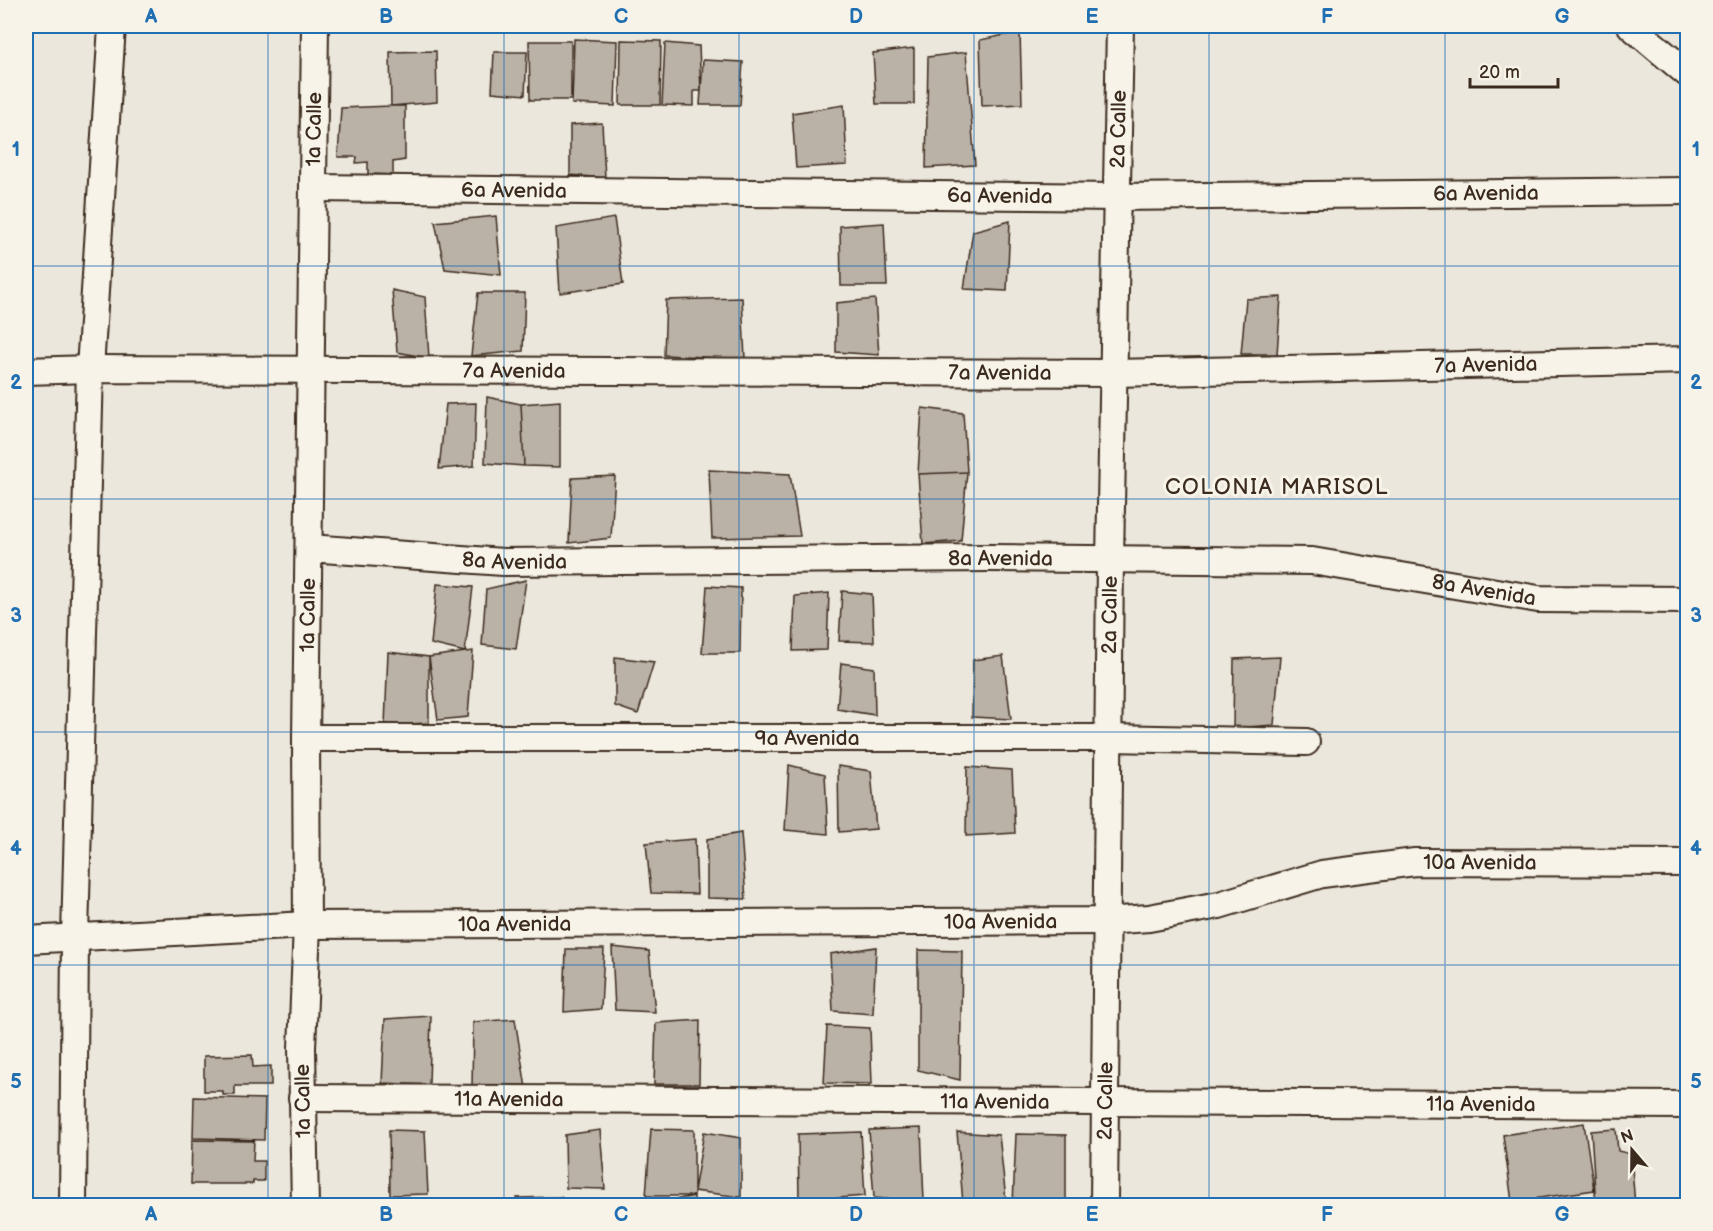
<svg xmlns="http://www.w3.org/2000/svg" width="1713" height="1231" font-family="'Balsamiq Sans',sans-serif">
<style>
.building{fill:#bab2a7;stroke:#3b2a1e;stroke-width:1.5}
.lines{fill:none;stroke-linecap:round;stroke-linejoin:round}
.minor-casing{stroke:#3b2a1e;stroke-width:30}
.minor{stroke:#f7f3e8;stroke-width:26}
.grid{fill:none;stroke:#1f6fb2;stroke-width:1.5;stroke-opacity:0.55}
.labels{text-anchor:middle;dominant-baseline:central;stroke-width:6;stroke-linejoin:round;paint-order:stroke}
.street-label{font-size:21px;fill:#3b2a1e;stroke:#f7f3e8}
.neighbourhood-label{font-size:22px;letter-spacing:1.5px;fill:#3b2a1e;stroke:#f7f3e8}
.neatline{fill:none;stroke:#1f6fb2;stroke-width:2}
.grid-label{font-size:20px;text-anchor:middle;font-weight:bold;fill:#1f6fb2}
</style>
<rect width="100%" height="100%" fill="#ece7dc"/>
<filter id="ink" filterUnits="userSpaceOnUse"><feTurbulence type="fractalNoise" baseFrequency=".0167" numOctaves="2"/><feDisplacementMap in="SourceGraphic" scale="12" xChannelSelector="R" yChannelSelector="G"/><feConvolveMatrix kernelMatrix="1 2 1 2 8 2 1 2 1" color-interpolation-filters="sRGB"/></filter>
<g filter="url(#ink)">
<!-- building -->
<path class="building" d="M1020,32l2,72 -40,2 -2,-66z
M574,39l43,2 -2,65 -43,-2z
M621,40l40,1 -1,64h-40z
M529,41h42v59h-41z
M665,43l34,3 2,45h-7v15l-32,-1z
M914,48v56h-38l-3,-51z
M436,51l1,51 -46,4 -1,-54z
M494,52h33l-2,43 -33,-3z
M966,52l9,113 -49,3 2,-111z
M703,60l40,2 -3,43h-40z
M844,105l3,60 -51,3 -4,-55z
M391,106h14v54l-12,2v13l-25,-1v-12l-12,1 1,-6h-19l3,-49z
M602,123l3,55 -35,-3v-50z
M496,216l5,59 -56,-6 -10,-47z
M614,218l9,66 -63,9 -4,-65z
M1010,221l-3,70 -43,-2 9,-58z
M884,223l3,63h-46l-1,-60z
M392,290l33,7 4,61 -32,-6z
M478,293h47l-2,58 -52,5z
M1281,297l-4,57h-36l5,-55z
M742,298l3,61 -81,-4 2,-55z
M875,299l4,56 -43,-3v-49z
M487,397l34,7 3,62 -39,-3z
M560,401v66l-36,-1 -3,-62z
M476,403l-2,63 -35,3 7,-65z
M922,408l41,5 4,59 -49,2z
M709,470l81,4 10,62 -88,2z
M967,472l-6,69 -38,3 -5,-70z
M615,476l-4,62 -42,5 3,-65z
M526,580l-10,69 -34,-4 4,-56z
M437,584l36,3 -8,65 -34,-8z
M707,586l34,2 -1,65h-38z
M842,591l30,3 2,48 -35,-1z
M829,593l-2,57 -34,1 2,-55z
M473,651l-5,66 -30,3 -9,-63z
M388,652l41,5v66l-44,2z
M1003,656l8,63 -39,-2 1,-57z
M615,657l39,5 -16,52 -23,-8z
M1280,657l-6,68 -41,3 1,-69z
M841,663l33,5 1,47 -38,-6z
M789,765l36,9 3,60 -43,-4z
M838,766l33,5 5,58 -37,3z
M967,767l45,3 3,63 -49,3z
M741,833l5,66 -39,-1v-59z
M695,839l2,55 -46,-1 -5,-50z
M612,947l37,4 6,61 -40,-2z
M876,947l-3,67 -40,-3 -3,-57z
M566,949h38l-3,60 -37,3z
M918,950l44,1 -2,129 -42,-10z
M431,1016l-2,69 -47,-2 3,-64z
M515,1019l11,69h-54l1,-66z
M700,1020l-1,64h-45l2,-61z
M827,1026l43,2 2,56 -48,-1z
M252,1055l1,12 18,-1v20h-36v9h-12v-4h-19v-35z
M194,1097l71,2 -1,41 -71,-2z
M1584,1123l10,67 -82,12 -9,-67z
M921,1128l3,74 -50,-4 -5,-68z
M651,1129l43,1v66h-48z
M1616,1129l2,22 13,3 4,52h-39l-5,-75z
M389,1130l36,1 3,63 -38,1z
M600,1130l5,59 -39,-1 -1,-53z
M704,1132l37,6v59l-47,-6z
M861,1132l4,64 -66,5 -1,-67z
M957,1132l42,3 7,65 -43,3z
M1016,1134l50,1v65l-53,4z
M192,1140l62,1 -1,20h11v20h-11v3h-62z
M694,1196v10h-35l-1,-3z
M561,1197l-1,9h-43l-1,-8z"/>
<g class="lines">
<defs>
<g id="minor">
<path d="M1631,26l57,48"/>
<path id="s1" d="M313,188l804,9 571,-6"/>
<path id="s2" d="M26,371l64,-2 1024,4 574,-13"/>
<path id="s3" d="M309,548l194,14 485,-4 324,3 226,38 150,1"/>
<path id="s4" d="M306,738h803l197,4"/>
<path id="s5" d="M26,940l281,-15 798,-4 44,-3 70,-13 103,-31 93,-12 273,1"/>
<path id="s6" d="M302,1098l1386,7"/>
<path d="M73,1206l2,-270 15,-567 22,-343"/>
<path id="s7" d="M305,1206l-3,-158 5,-123 -1,-187 9,-712"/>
<path id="s8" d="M1104,1206l6,-647 10,-533"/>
</g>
</defs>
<!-- minor casing -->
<use href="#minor" class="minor-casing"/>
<!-- minor -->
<use href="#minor" class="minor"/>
</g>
</g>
<!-- grid -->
<path class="grid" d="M268,26v1180M504,26v1180M739,26v1180M974,26v1180M1209,26v1180M1445,26v1180M26,266h1662M26,499h1662M26,732h1662M26,965h1662"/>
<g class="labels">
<!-- street labels -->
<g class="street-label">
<text stroke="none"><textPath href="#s7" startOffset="1077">1a Calle</textPath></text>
<text stroke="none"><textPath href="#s8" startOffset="1077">2a Calle</textPath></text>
<text stroke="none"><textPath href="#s1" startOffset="201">6a Avenida</textPath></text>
<text stroke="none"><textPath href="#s1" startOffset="1173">6a Avenida</textPath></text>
<text stroke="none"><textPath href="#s1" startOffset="687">6a Avenida</textPath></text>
<text stroke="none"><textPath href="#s2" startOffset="1460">7a Avenida</textPath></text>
<text stroke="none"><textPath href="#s2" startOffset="488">7a Avenida</textPath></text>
<text stroke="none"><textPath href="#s2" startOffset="974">7a Avenida</textPath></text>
<text stroke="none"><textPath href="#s3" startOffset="692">8a Avenida</textPath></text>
<text stroke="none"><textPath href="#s3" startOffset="206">8a Avenida</textPath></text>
<text stroke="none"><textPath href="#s3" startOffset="1178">8a Avenida</textPath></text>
<text stroke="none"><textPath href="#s8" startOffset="591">2a Calle</textPath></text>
<text stroke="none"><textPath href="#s7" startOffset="591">1a Calle</textPath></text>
<text stroke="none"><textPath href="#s4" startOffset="501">9a Avenida</textPath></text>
<text stroke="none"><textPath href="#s5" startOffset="1461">10a Avenida</textPath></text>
<text stroke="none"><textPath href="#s5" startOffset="975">10a Avenida</textPath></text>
<text stroke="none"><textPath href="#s5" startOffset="489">10a Avenida</textPath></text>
<text stroke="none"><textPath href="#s6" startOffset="207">11a Avenida</textPath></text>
<text transform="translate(303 1101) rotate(-91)">1a Calle</text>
<text stroke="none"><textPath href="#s8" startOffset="105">2a Calle</textPath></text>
<text stroke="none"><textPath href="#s6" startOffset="693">11a Avenida</textPath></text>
<text stroke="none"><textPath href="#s6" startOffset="1179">11a Avenida</textPath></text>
</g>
<!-- neighbourhood labels -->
<g class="neighbourhood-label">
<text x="1277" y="487">COLONIA MARISOL</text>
</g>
</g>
<!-- margin -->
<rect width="1713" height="1231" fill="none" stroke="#f7f3e8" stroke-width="66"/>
<!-- north arrow -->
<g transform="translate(1632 1150) rotate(340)" stroke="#f7f3e8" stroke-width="4.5" paint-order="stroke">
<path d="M0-4.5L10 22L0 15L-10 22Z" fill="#3b2a1e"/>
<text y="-9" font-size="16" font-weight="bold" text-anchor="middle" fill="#3b2a1e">N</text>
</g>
<!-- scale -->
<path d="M1470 78v9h88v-9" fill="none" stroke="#3b2a1e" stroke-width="3"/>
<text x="1479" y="78" font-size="18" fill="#3b2a1e" stroke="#f7f3e8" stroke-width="4.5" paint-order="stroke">20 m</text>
<rect x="33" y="33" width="1647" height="1165" class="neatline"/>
<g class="grid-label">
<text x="151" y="23">A</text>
<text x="386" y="23">B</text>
<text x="621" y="23">C</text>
<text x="856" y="23">D</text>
<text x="1092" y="23">E</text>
<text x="1327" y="23">F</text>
<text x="1562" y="23">G</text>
<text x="16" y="156">1</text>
<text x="1696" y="156">1</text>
<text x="16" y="389">2</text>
<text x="1696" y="389">2</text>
<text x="16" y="622">3</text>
<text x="1696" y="622">3</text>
<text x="16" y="855">4</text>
<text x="1696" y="855">4</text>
<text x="16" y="1088">5</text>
<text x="1696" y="1088">5</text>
<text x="151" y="1221">A</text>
<text x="386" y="1221">B</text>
<text x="621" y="1221">C</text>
<text x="856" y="1221">D</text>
<text x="1092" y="1221">E</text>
<text x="1327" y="1221">F</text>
<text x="1562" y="1221">G</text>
</g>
</svg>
